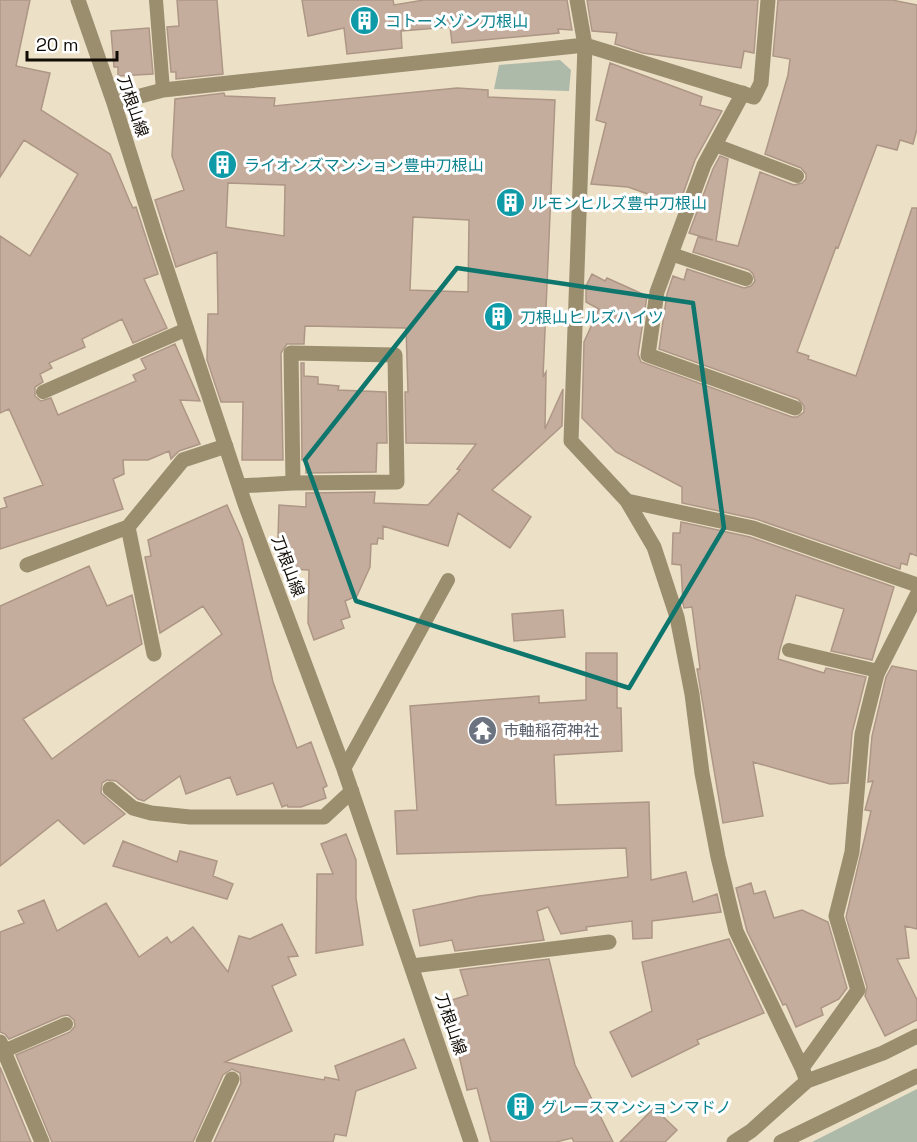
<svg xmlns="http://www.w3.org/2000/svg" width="917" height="1142" font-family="'Space Grotesk','Noto Sans JP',sans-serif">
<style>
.green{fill:#adbaa9}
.building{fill:#c5ad9d;stroke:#ad9685;stroke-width:1.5;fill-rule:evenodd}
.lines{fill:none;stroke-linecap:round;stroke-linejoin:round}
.lane{stroke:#9a8e6f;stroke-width:14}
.street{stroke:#9a8e6f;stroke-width:15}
.marked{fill:none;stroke:#0f766e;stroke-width:4.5;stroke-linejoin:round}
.labels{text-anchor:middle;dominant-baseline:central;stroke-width:6;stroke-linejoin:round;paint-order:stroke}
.culture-label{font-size:16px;fill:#0d838f;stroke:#fff;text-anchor:start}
.street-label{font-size:16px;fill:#100c05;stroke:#fff}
.worship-label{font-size:16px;fill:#5b616d;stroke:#fff;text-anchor:start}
</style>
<rect width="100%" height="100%" fill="#ece1c7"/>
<!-- green -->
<path class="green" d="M560,60l11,10 -2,21 -75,-2 5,-24z
M917,1089v53h-105z"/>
<!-- building -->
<path class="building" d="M0,0h30l-14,66 34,7 -9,37 69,44 20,48 3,6 3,-1 22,67 -14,5 23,49 -34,15 -11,-24 -40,20 3,8 -36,16 3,5 -12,6 3,8 -8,5v9l6,5 10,-3 7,17 78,-34 -3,-6 13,-6 -5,-10 34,-15 25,57 -20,-1 20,44 -21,7 -8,8 -2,-8 -21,9h-25l1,14 -11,5 10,30 -123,40v-40l7,-2 -3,-9 39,-13 -34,-76 -9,4v-177l30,20 48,-82 -54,-34 -24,37z
M177,0h40l6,74 -47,5v-7h-5l-4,-45 12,-1z
M302,0h91l1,5 30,-5h143l5,30 -14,-1 1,4 -107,10 -2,-16 -49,4 1,17 -55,6 -3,-26 -36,8z
M587,0h171l-4,53 -10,-2 -3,17 -98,-15 -28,-9 2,-11 -25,-2z
M778,0h114l25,5v124l-4,15 -13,-4 -3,10 -20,-5 -39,103 -2,-1 -39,105 12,4 -1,3 48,17 56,-168h5v348l-7,-3 -3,12 -6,-2 -1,6 -144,-50 -74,-16v-16l-66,-35 -34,-34 2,-76 15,-33 -13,-7v-16l6,-12 13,7 2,-3 40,18 -9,58 3,8 151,55h5l7,-5v-6l-6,-7 -139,-50 8,-55 6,-18 11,4 3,-11 57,19 7,-2 4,-5 -2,-7 -4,-4 -56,-18 5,-15 15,3 -24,-7 24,-64 7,-13 8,3 -12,82 22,5 22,-74 34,13 8,-2 4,-4v-5l-5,-6 -36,-14 23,-79 2,-16 -17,-3z
M149,28l4,46 -35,2v-9h-4l-3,-36z
M610,63l92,34 -2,8 22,6 -27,49 -16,45 -51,-18 -37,-3 15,-61 -10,-3z
M457,88l31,2v7l67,3 -12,277 3,-5 -1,57 18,-40 -1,37 -70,64 39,27 -21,31 -52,-35 -10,33 -65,-20v13l-5,-1 -1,6h-6l-1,23 -13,29 -12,5 5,16 -9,3 3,8 -30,12 -6,-17 1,-53 -20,-1 -11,-32 1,-32 27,2v-14l69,-1 -1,11 54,2 32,-35 -3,-1 19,-25 -70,-1 -1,-51h3l-2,-64 -101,-2 -1,18h-17l-6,9 2,107h-41l1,-58h-22l-14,-42 1,-46h10l-1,-62 -41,15 -21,-67 29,-10 -12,-34 3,-57 49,-6 1,3 50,2 -1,8zM228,183l57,2 -1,51 -58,-9zM413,217l56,3 -1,72 -58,-2z
M301,363h3v13l14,1v7l21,2 -1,4 48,2 1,51h-10l-1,29 -70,1v-13h-4z
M227,505l15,34 31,143 24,66 14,-6 16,44 -4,2 3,10 -25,9h-13l-1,-2 -5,2 -9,-24 -36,12 -7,-18 -44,17 -6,-18 -36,25 -6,-2 -22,-18 -9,-1 -5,3 -1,10 24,21 -41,30 -26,-24 -58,46v-260l89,-40 18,40 25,-11 10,49 -119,75 29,40 170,-125 -19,-28 -43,27 -15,-76 6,-1 -3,-16z
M681,522l69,15 144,50 -22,73 -41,-9 13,-42 -48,-14 -16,54 -2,10 46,14 2,-5 40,9 -14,56 -4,50 -18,1 -77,-22 10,54 -40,7 -26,-154h3l-8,-62 -8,1 -1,-4 -2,-39 -9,-1 1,-31h7z
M563,610l2,27 -51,4 -2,-27z
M586,653h31v55h4l1,43 -68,4 2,50 93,-3 2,78 35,-8 7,30 24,-8 4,18 -69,9v17l-19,1 -1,-18 -46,6 1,3 -26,4 -13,-27 -11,4 7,29 -89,11 -3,-11 -32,6 -7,-36 66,-14 149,-19 -2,-29 -229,6 -2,-43 22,-1 -7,-104 129,-10v7l47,-3z
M892,666l25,5v258l-12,-3 4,32 -12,1 20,41v20l-32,16 -20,-40 2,-9 -21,-70 25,-106 -6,-1 8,-29 -5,1 4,-46 14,-59z
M346,834l10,26v38l7,47 -47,8 1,-79h16l-12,-30z
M123,841l54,21 3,-11 37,10 -4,15 20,8 -6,15 -114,-33z
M751,883l3,11 11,-3 9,27 28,-8 26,12 19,66 -8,11 -18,9 2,7 -27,12 -10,-23 -3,1 -36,-74 -11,-43z
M44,900l13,31 49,-28 33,54 28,-20 4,6 22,-16 35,45 11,-36 11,3 32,-15 16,32 -10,1 8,18 -24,11 20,45 -67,31 99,18 1,-3 14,3 -4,-14 69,-27 12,29 -60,23 -10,45 -11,-2 -2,8h-119l27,-59 -1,-10 -8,-4 -9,6 -30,67h-141l-36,-87 54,-23 5,-6 -1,-6 -6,-5 -6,1 -53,23 -4,-5 -5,-2v-100l24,-9 -6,-12z
M729,939l35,74 -67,27 2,4 -67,33 -22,-45 42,-21 -10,-49z
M549,959l26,106 38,77h-39l-2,-4 -16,4h-65l-14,-54 -10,2 -9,-39 -3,1 -16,-48 29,-9 -8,-25z
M0,1067l31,75h-31z
M654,1108l23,22 -12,12h-45z"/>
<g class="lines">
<!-- lane -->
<path class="lane" d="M156,0l7,90
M715,145l82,31
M671,254l75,25
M43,392l144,-63
M789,650l89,21
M344,769l104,-189
M4,1051l62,-27"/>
<!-- street -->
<path class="street" d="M78,0l36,103 41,131 90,270 99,265 127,373
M577,0l8,45 -14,396 56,60
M743,93l-39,72 -47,127 -9,63 147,53
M114,103l49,-13 422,-45 169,52 7,-14 7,-83
M239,486l54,-3 104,-1 -2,-127 -104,-2 2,130
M128,527l26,127
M27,565l101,-38 55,-67 43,-14
M110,789l23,19 18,5 39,4h134l28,-26
M412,966l197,-24
M0,1042l42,100
M802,1068l-66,-137 -18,-74 -16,-84 -10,-79 -15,-77 -23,-70 -27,-46 126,27 164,57
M807,1081l76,-28 34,-17
M203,1142l29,-63
M734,1142l17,-11 56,-50 -5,-13 56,-78 -22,-74 16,-64 10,-118 15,-60 40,-79
M781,1142l136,-66"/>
</g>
<!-- marked area -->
<path class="marked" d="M457,268l236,35 31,225 -95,160 -273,-87 -51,-141z"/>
<!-- icons -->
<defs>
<symbol id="building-disc" viewBox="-11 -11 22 22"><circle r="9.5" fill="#0f9aa8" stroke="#fff"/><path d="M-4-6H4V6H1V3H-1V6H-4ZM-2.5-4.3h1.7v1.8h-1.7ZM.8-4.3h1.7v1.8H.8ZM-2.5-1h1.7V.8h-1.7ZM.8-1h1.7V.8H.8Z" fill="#fff"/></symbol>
<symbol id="temple-disc" viewBox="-11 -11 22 22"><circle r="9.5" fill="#6b7280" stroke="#fff"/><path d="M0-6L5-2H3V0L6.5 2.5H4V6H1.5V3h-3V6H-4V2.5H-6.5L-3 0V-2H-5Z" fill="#fff"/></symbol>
</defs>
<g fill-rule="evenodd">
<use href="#building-disc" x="348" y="4" width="33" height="33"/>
<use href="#building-disc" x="206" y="148" width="33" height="33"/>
<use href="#building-disc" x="494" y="186" width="33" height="33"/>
<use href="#building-disc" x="482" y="300" width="33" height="33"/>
<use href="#temple-disc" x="466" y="714" width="33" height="33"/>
<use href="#building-disc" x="504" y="1090" width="33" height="33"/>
</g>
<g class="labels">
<!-- culture labels -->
<g class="culture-label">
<text x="385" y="21">コトーメゾン刀根山</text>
<text x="244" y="165">ライオンズマンション豊中刀根山</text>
<text x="531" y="203">ルモンヒルズ豊中刀根山</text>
<text x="520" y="317">刀根山ヒルズハイツ</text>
<text x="541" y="1107">グレースマンションマドノ</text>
</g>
<!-- street labels -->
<g class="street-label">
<text transform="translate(133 106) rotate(71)">刀根山線</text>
<text transform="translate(288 566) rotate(69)">刀根山線</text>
<text transform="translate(451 1024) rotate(71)">刀根山線</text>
</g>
<!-- worship labels -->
<g class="worship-label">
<text x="503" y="730">市軸稲荷神社</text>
</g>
</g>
<!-- scale -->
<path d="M27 51v9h90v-9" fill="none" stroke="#100c05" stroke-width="3"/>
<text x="36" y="51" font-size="18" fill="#100c05" stroke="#ffffff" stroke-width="4.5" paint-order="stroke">20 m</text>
</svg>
